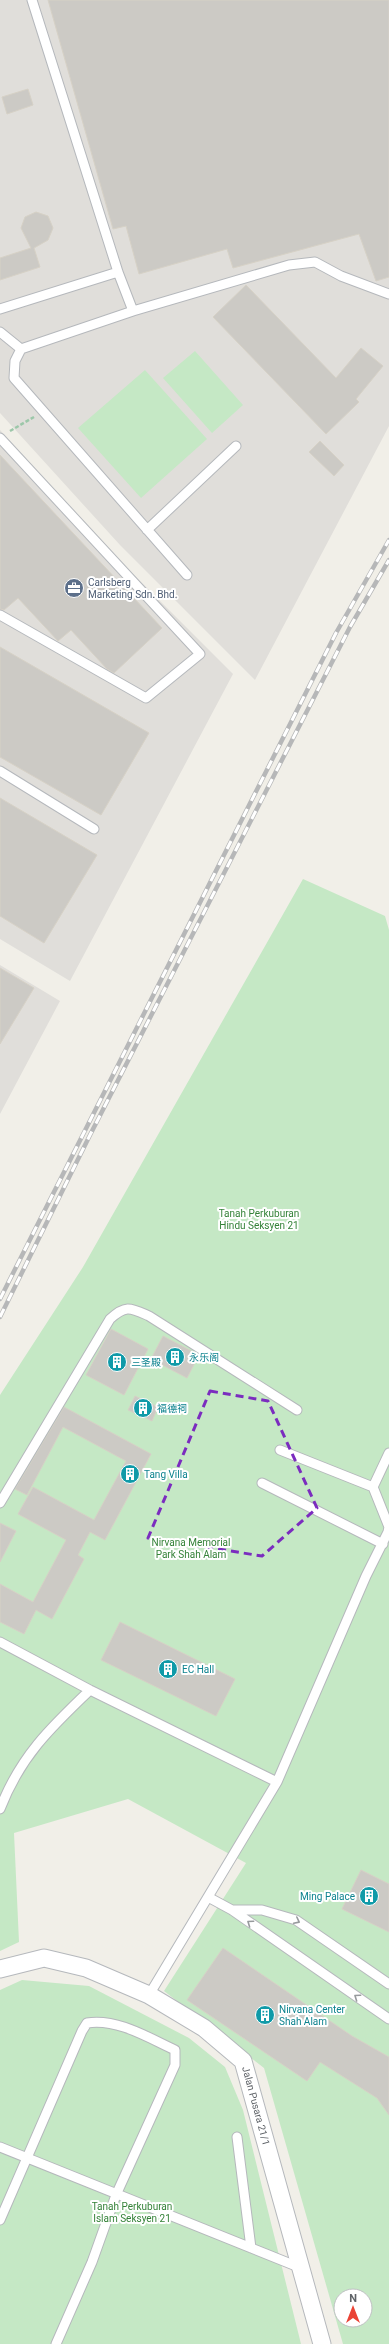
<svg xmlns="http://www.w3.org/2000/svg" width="389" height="2344" font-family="Roboto,'Noto Sans SC',sans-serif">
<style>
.industrial{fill:#e0deda}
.green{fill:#c5e8c5;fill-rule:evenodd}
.building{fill:#cccac5;stroke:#d6d1c6}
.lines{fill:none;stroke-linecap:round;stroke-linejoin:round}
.lane-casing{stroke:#b5b8bc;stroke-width:11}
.street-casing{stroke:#b5b8bc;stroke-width:19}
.path{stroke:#9cc7a9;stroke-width:2.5;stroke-dasharray:4 2;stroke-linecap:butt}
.lane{stroke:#fff;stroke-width:9}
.street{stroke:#fff;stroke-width:17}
.rail-casing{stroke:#b6b7b8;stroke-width:4.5}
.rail{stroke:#fff;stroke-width:3;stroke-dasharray:9;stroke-linecap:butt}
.oneway{stroke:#979a9d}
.marked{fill:none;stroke:#7b2cbf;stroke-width:3;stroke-dasharray:8 5;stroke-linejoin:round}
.labels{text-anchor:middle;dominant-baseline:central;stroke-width:4;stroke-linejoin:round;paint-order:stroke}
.service-label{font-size:10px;fill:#4e5e75;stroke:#fff;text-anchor:start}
.park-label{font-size:10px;fill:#348238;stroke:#fff}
.culture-label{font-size:10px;fill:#0d838f;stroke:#fff;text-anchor:start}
.street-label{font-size:10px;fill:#5f6368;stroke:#fff}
</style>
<rect width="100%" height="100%" fill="#f1efe8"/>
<!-- industrial -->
<path class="industrial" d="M0,0h389v426l-134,254 -135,-135 -120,-132z
M0,430l112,123 121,121 -163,307 -70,-42z
M0,965l60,36 -60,113z"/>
<!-- green -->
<path class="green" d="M195,351l48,54 -31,28 -49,-55z
M145,370l62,69 -66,59 -63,-70z
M303,879l82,37 4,14v1414h-46l-79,-276 -100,-77 82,-128 -118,-64 -114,34 5,109 -19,9v-556l83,-128zM341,2296h24v24h-24z
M22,1980l67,6 100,52 36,29 18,43 58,234h-301v-354z"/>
<!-- building -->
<path class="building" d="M48,0h341v277l-13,4 -17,-47 -126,34 -6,-19 -88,25 -13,-48 -13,3z
M28,89l5,16 -26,9 -5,-17z
M36,212l12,4 5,12 -5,12 -14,8 6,19 -40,13v-22l31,-10 -10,-20 4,-11z
M246,285l90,93 25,-30 22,18 -27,33 3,3 -33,32 -113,-117z
M320,441l24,24 -10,11 -25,-24z
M0,455l162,173 -48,45 -7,-4 -36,-39 -13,11 -40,-43 -14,12 -4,-1z
M0,647l149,86 -48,82 -101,-58z
M0,798l97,57 -53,88 -44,-27z
M0,968l34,20 -34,56z
M111,1329l37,20 -24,46 -38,-20z
M163,1336l36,19 -12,23 -36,-19z
M135,1396l23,11 -6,14 -24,-11z
M64,1407l87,47 -46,86 -15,-8 -12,23 6,4 -32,60 -16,-9 -12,24 -24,-12v-38l33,18 33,-62 -48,-26 15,-27 61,33 32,-59 -63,-34 -36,68 -12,-6z
M0,1523l16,8 -16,31z
M120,1622l115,57 -19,37 -115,-56z
M361,1870l28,14v48l-47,-23z
M223,1948l129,88 37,21v58l-12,-17 -57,-36 -13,19 -120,-81z"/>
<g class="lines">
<defs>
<path id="lane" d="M32,0l86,272 15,39
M0,309l118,-37
M0,332l21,17 112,-38 156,-46 26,-3 26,14 48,18
M21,349l-6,12 -1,17 173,197
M0,438l200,216 -54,44 -146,-83
M147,530l89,-84
M0,771l94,58
M280,1450l93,37
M262,1483l121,61
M0,1503l110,-184c16,-15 21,-11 39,-3l148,94
M0,1642l90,48 187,92
M0,1809c20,-52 50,-81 90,-119
M208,1897l24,13 157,109
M232,1910h30l34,10 93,64
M149,1995l128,-213 89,-206 22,-44 1,-5 -16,-40 16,-34
M237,2137l14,111
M0,2147l301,121
M0,2220l82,-189 5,-8c30,-5 62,15 88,27v15l-59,130 -24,67 -36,82"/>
<path id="street" d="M0,1969l44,-11 42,10 63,27 55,33 39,33 79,283"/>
</defs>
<!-- lane casing -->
<use href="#lane" class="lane-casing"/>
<!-- street casing -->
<use href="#street" class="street-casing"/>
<!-- path -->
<path class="path" d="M10,431l24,-14"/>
<!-- lane -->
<use href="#lane" class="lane"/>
<!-- street -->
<use href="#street" class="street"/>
<defs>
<path id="rail" d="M0,1299l336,-666 53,-93
M0,1317l90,-182 260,-508 39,-67"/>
</defs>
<!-- rail casing -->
<use href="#rail" class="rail-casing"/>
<!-- rail -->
<use href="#rail" class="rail"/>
</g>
<!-- one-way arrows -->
<defs><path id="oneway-chevron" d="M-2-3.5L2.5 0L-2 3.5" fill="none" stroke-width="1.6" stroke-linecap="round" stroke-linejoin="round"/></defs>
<g class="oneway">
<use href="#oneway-chevron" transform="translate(297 1921) rotate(27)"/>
<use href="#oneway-chevron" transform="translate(250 1923) rotate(-145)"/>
<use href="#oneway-chevron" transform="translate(357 1997) rotate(-145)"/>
</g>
<!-- marked area -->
<path class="marked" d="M210,1391l58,10 49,107 -55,48 -114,-18z"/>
<!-- icons -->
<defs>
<symbol id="office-disc" viewBox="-11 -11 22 22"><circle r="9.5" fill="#5c6f8a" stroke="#fff"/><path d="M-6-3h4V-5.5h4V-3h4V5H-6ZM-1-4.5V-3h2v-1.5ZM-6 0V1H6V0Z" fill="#fff"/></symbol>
<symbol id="building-disc" viewBox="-11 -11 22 22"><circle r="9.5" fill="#0f9aa8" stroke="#fff"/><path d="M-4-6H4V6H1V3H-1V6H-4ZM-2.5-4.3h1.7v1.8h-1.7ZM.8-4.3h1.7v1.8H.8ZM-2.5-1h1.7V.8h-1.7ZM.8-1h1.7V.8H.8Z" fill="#fff"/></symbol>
</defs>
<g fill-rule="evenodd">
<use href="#office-disc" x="63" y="577" width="22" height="22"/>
<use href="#building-disc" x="164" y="1346" width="22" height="22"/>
<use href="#building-disc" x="106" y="1351" width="22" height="22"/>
<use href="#building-disc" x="132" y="1397" width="22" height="22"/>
<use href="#building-disc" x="119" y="1463" width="22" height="22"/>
<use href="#building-disc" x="157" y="1658" width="22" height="22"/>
<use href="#building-disc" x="358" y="1885" width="22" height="22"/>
<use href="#building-disc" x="254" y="2004" width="22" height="22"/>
</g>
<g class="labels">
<!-- service labels -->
<g class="service-label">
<text x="88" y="582">Carlsberg<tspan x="88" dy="12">Marketing Sdn. Bhd.</tspan></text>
</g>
<!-- park labels -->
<g class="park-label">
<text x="259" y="1213">Tanah Perkuburan<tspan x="259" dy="12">Hindu Seksyen 21</tspan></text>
<text x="191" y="1542">Nirvana Memorial<tspan x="191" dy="12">Park Shah Alam</tspan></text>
<text x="132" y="2206">Tanah Perkuburan<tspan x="132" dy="12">Islam Seksyen 21</tspan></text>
</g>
<!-- culture labels -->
<g class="culture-label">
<text x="189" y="1357">永乐阁</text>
<text x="131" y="1362">三圣殿</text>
<text x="157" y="1408">福德祠</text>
<text x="144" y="1474">Tang Villa</text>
<text x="182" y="1669">EC Hall</text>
<text x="355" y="1896" text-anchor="end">Ming Palace</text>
<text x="279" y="2009">Nirvana Center<tspan x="279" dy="12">Shah Alam</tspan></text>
</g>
<!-- street labels -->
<g class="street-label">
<text transform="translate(256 2106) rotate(75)">Jalan Pusara 21/1</text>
</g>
</g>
<!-- north arrow -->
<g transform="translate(353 2308)"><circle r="19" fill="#ffffff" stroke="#bfc1c3"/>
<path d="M0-3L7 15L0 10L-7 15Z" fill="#ea4335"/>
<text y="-6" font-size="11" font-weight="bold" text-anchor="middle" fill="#5f6368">N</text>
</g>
</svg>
